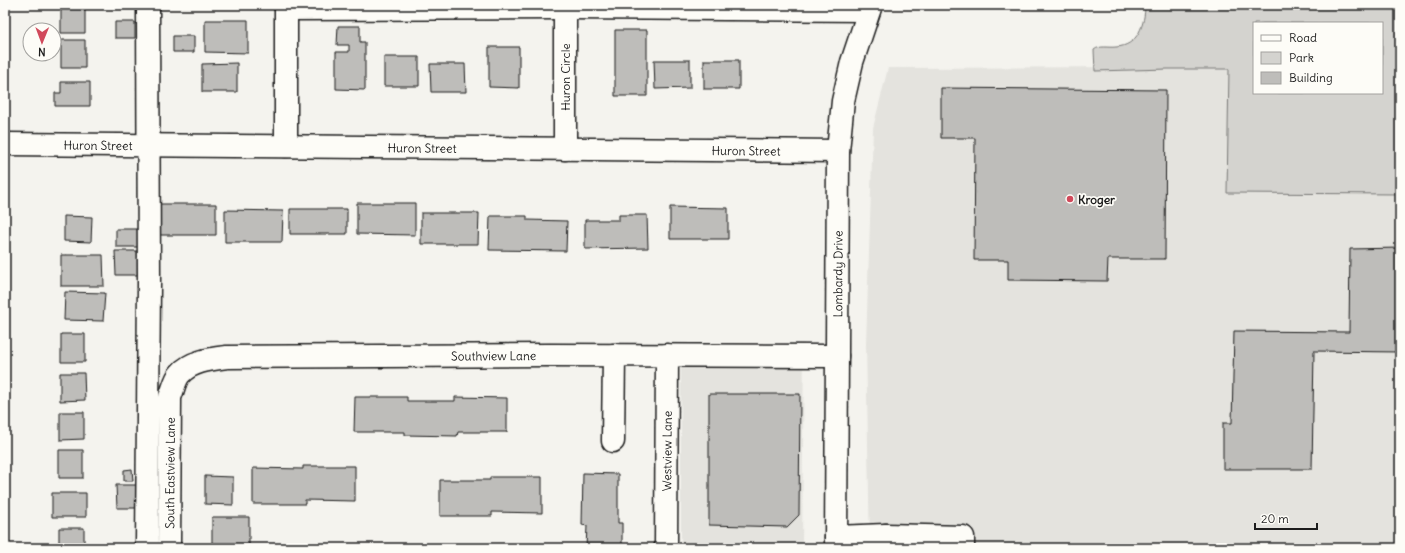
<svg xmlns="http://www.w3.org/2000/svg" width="1405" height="553" font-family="Delius,sans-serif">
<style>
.built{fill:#e4e3de;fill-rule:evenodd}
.green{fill:#d4d3cf;stroke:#787876;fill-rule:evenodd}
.building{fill:#bebdba;stroke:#1c1c1c}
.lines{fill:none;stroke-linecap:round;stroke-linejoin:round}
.minor-casing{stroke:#1c1c1c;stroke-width:25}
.minor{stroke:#fdfcf7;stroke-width:22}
.poi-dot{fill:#d1495b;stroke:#fdfcf7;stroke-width:1.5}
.labels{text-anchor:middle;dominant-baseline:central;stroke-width:3.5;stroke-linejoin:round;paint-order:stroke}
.street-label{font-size:12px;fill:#1c1c1c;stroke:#fdfcf7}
.poi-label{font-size:12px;font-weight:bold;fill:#1c1c1c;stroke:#fdfcf7;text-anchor:start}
</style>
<rect width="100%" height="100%" fill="#f4f3ee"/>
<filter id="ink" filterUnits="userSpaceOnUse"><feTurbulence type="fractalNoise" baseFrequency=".025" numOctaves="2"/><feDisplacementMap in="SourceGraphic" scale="8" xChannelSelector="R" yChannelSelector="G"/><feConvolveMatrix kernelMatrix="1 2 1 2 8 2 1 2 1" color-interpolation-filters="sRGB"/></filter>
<g filter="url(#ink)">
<!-- built -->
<path class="built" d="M1155,5h245v543h-530l-4,-204 7,-216 15,-60 266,-1zM1254,23h128v70h-128z
M804,343l-2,205h-121v-204z"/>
<!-- green -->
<path class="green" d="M1145,5h255v189l-173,-1 2,-124h-61l-73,2 -1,-21c6,-5 14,-2 22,-3 22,-1 29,-23 29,-42zM1254,23h128v70h-128z"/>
<!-- building -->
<path class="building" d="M61,5l24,1v27h-24z
M205,20h43v33l-43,-1z
M115,22h20v16h-20z
M338,26h22v16h5v48l-29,-1v-37h13v-7h-12z
M615,30h32v66h-32z
M173,36h21v16h-21z
M61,40h24v28h-24z
M489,47h30v41l-30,-1z
M384,57h35v29h-35z
M654,60h36v28l-35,1z
M704,60h35v29h-35z
M237,63v29h-35v-28z
M430,64h35l1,28h-35z
M61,82h29v24h-35v-13h6z
M941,88l225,2 -1,169h-57l-1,22 -99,-1v-20h-34l1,-122h-34z
M357,203h58v32l-58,-1z
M158,204h58v31h-58z
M670,207l58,1v31h-58z
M290,209h57v25h-57z
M225,210l58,1 -1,31h-57z
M421,213h58l-1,31h-57z
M619,215h28l1,33 -63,1v-29h34z
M64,216l28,1 -1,25 -27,-1z
M490,216h37v4l40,1 -1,30 -77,-1z
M116,229h22v18h-22z
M1400,248v104l-86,-1 -2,118h-89v-46h9l2,-92 115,1 1,-83z
M115,251h23l1,24h-23z
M61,255h42l1,31h-43z
M65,292l40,1 -2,28 -39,-1z
M61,334h24v28h-24z
M60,373h24l1,27 -25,1z
M709,394h91l-1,121 -12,12 -78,-2z
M355,397h52v4h48v-4l52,1v34h-49l-1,4 -52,-1v-3h-51z
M60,412h24v27l-24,1z
M59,450h24v28h-24z
M303,466h52v35l-50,-1v4h-52v-36l50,1z
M132,469l1,12h-9v-11z
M583,473l35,1v49h4v25h-36l1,-22 -5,-1z
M205,476l28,1v28l-28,-1z
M490,477h52v36l-50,-1v4h-52v-36h50z
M116,485h24v23h-23z
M52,493h34v24h-34z
M212,517h37v31h-37z
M59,528h25v20h-25z
M105,545h20v3h-21z"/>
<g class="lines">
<defs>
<g id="minor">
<path d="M286,5v141"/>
<path d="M565,5v144"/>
<path d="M286,9l279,-1 304,2"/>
<path id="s1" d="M5,144l833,7"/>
<path d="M613,441l1,-86"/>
<path d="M836,537l50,-2"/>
<path d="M147,548l2,-265 -1,-278"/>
<path id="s2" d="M169,548l1,-151c3,-6 5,-18 10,-23 11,-13 31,-15 47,-17l323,-2 287,1"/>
<path id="s3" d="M666,548l1,-193"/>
<path id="s4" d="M836,548l2,-397 5,-50 9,-39 19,-57"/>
<path d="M886,548v-13l77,2v11"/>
</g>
</defs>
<!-- minor casing -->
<use href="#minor" class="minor-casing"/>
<!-- minor -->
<use href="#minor" class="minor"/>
</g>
</g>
<!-- markers -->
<circle class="poi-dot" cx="1070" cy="199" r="4"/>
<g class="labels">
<!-- street labels -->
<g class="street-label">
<text transform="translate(565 77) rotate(-90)">Huron Circle</text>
<text stroke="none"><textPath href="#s1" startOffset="93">Huron Street</textPath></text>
<text stroke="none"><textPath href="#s1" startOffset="417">Huron Street</textPath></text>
<text stroke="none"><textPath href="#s1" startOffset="741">Huron Street</textPath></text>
<text stroke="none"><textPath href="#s4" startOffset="274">Lombardy Drive</textPath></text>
<text stroke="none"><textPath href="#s2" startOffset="494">Southview Lane</textPath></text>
<text stroke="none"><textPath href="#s3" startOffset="97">Westview Lane</textPath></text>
<text stroke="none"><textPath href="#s2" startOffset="75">South Eastview Lane</textPath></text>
</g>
<!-- poi labels -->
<g class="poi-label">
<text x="1078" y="199">Kroger</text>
</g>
</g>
<!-- margin -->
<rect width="1405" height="553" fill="none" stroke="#fdfcf7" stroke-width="20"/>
<rect x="10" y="10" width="1385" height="533" fill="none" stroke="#1c1c1c" stroke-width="1.5" filter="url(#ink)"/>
<!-- legend -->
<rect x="1253" y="22" width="130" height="72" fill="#fdfcf7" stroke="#a3a29f"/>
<rect x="1261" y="35" width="20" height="6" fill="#fdfcf7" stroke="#a3a29f"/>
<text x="1289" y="42" font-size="12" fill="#1c1c1c">Road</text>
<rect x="1261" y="52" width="20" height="12" fill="#d4d3cf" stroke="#a3a29f"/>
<text x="1289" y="62" font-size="12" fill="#1c1c1c">Park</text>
<rect x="1261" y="72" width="20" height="12" fill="#bebdba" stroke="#a3a29f"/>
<text x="1289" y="82" font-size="12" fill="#1c1c1c">Building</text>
<!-- north arrow -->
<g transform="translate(42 42) rotate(181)"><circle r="19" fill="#fdfcf7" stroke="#a3a29f"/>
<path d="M0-3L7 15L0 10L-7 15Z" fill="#d1495b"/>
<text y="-6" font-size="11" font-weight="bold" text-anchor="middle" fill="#1c1c1c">N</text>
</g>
<!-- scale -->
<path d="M1255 523v6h62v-6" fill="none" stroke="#1c1c1c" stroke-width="2"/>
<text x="1261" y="523" font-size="12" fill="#1c1c1c" stroke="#fdfcf7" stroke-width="3" paint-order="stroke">20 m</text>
</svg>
